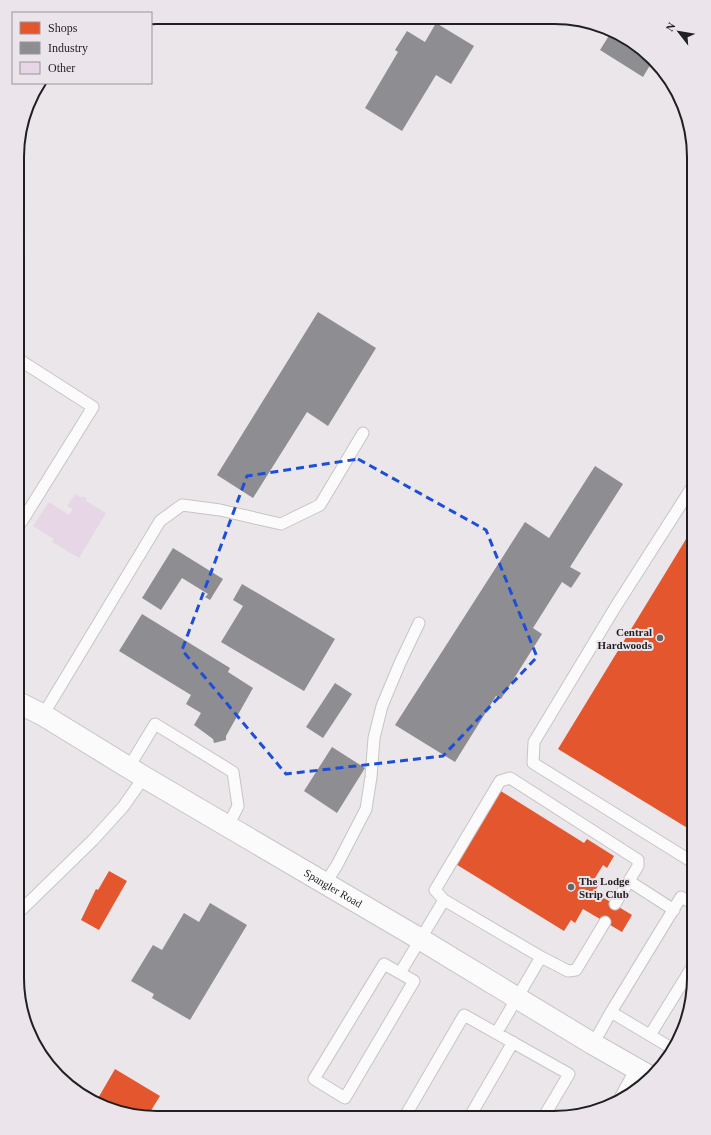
<svg xmlns="http://www.w3.org/2000/svg" width="711" height="1135" font-family="'Times New Roman',serif">
<style>
.shops{fill:#e4572e}
.industry{fill:#8d8d92}
.building{fill:#e7d7e6}
.lines{fill:none;stroke-linecap:round;stroke-linejoin:round}
.lane-casing{stroke:#c7c4c7;stroke-width:13}
.street-casing{stroke:#c7c4c7;stroke-width:23}
.lane{stroke:#fcfbfc;stroke-width:11}
.street{stroke:#fcfbfc;stroke-width:21}
.marked{fill:none;stroke:#1d4ed8;stroke-width:3;stroke-dasharray:8 5;stroke-linejoin:round}
.poi-dot{fill:#676567;stroke:#ebe5eb;stroke-width:1.5}
.labels{text-anchor:middle;dominant-baseline:central;stroke-width:4;stroke-linejoin:round;paint-order:stroke}
.poi-label{font-size:11px;font-weight:bold;fill:#211f21;stroke:#ebe5eb;text-anchor:end}
.street-label{font-size:11px;fill:#211f21;stroke:#ebe5eb}
.rim{fill:none;stroke:#211f21;stroke-width:2}
</style>
<rect width="100%" height="100%" fill="#eae6ea"/>
<!-- shops -->
<path class="shops" d="M694,526v306l-136,-83z
M499,790l85,53 3,-4 27,17 -7,12 -4,-3 -8,13 6,4 -7,10 38,23 -10,17 -39,-23 -8,14 -4,-3 -7,11 -110,-68z
M109,871l18,10 -28,49 -18,-10 15,-31 2,1z
M115,1069l45,27 -13,21h-8l-42,-17z"/>
<!-- industry -->
<path class="industry" d="M436,23l38,23 -23,38 -15,-9 -34,56 -37,-23 33,-56 -3,-2 12,-19 18,11z
M610,34l30,12 12,16 -9,15 -43,-27z
M318,312l58,36 -48,78 -21,-14 -54,86 -36,-23z
M595,466l28,18 -53,83 11,6 -10,15 -9,-6 -29,46 9,6 -41,65 -5,-3 -41,66 -60,-37 130,-203 24,16z
M173,548l50,31 -13,21 -5,-3 3,-3 -26,-16 -21,32 -19,-12z
M242,584l93,55 -31,52 -83,-49 22,-36 -10,-6z
M142,614l88,54 -2,4 25,16 -27,48v4l-12,3 -1,-4 -19,-14 7,-12 -15,-9 5,-9 -72,-44z
M335,683l17,11 -29,44 -17,-11z
M332,747l33,21 -28,45 -33,-22z
M210,903l37,22 -57,95 -38,-22 2,-4 -23,-13 22,-36 9,5 22,-37 15,9z"/>
<!-- building -->
<path class="building" d="M75,494l7,4 1,-2 4,3 -1,2 20,12 -27,45 -27,-16 2,-3 -21,-13 16,-24 20,13 4,-6 -6,-3z"/>
<g class="lines">
<defs>
<path id="lane" d="M18,527l6,-9 69,-111 -75,-48
M43,715l117,-194 22,-16 38,5 61,14 39,-19 43,-72
M129,767l26,-43 78,48 5,34 -10,20
M694,863l-161,-100 1,-21 82,-136 78,-122
M629,881l45,29
M325,884l12,-19 29,-56 5,-32 3,-39 8,-32 18,-43 19,-40
M444,900l97,57 27,14 8,-1 29,-48
M17,914l76,-74 30,-33 21,-30
M384,964l30,17 -69,117 -31,-19z
M400,973l44,-73 -9,-10 65,-109 10,-3 128,82v6l-23,38
M497,1032l44,-75
M650,1035l44,-71
M593,1044l18,-32
M673,1049l-62,-37 70,-115 13,7
M620,1098l16,-29
M404,1118l60,-103 105,59 -26,44
M469,1118l44,-76"/>
<g id="street">
<path id="s1" d="M17,702l26,13 101,62 276,162 173,105 56,32"/>
</g>
</defs>
<!-- lane casing -->
<use href="#lane" class="lane-casing"/>
<!-- street casing -->
<use href="#street" class="street-casing"/>
<!-- lane -->
<use href="#lane" class="lane"/>
<!-- street -->
<use href="#street" class="street"/>
</g>
<!-- marked area -->
<path class="marked" d="M358,459l128,71 51,127 -94,99 -157,18 -104,-124 65,-174z"/>
<!-- markers -->
<g class="poi-dot">
<circle cx="660" cy="638" r="4"/>
<circle cx="571" cy="887" r="4"/>
</g>
<g class="labels">
<!-- poi labels -->
<g class="poi-label">
<text x="652" y="632">Central<tspan x="652" dy="13">Hardwoods</tspan></text>
<text x="579" y="881" text-anchor="start">The Lodge<tspan x="579" dy="13">Strip Club</tspan></text>
</g>
<!-- street labels -->
<g class="street-label">
<text stroke="none"><textPath href="#s1" startOffset="367">Spangler Road</textPath></text>
</g>
</g>
<!-- crop -->
<path d="M0 0H711V1135H0ZM157 24H554A133 133 0 0 1 687 157V978A133 133 0 0 1 554 1111H157A133 133 0 0 1 24 978V157A133 133 0 0 1 157 24Z" fill="#ebe5eb" fill-rule="evenodd"/>
<path class="rim" d="M157 24H554A133 133 0 0 1 687 157V978A133 133 0 0 1 554 1111H157A133 133 0 0 1 24 978V157A133 133 0 0 1 157 24Z"/>
<!-- legend -->
<rect x="12" y="12" width="140" height="72" fill="#ebe5eb" stroke="#9a969a"/>
<rect x="20" y="22" width="20" height="12" fill="#e4572e" stroke="#9a969a"/>
<text x="48" y="32" font-size="12" fill="#211f21">Shops</text>
<rect x="20" y="42" width="20" height="12" fill="#8d8d92" stroke="#9a969a"/>
<text x="48" y="52" font-size="12" fill="#211f21">Industry</text>
<rect x="20" y="62" width="20" height="12" fill="#e7d7e6" stroke="#9a969a"/>
<text x="48" y="72" font-size="12" fill="#211f21">Other</text>
<!-- north arrow -->
<g transform="translate(679 32) rotate(301)" stroke="#ebe5eb" stroke-width="3" paint-order="stroke">
<path d="M0-3L7 15L0 10L-7 15Z" fill="#211f21"/>
<text y="-6" font-size="11" font-weight="bold" text-anchor="middle" fill="#211f21">N</text>
</g>
</svg>
